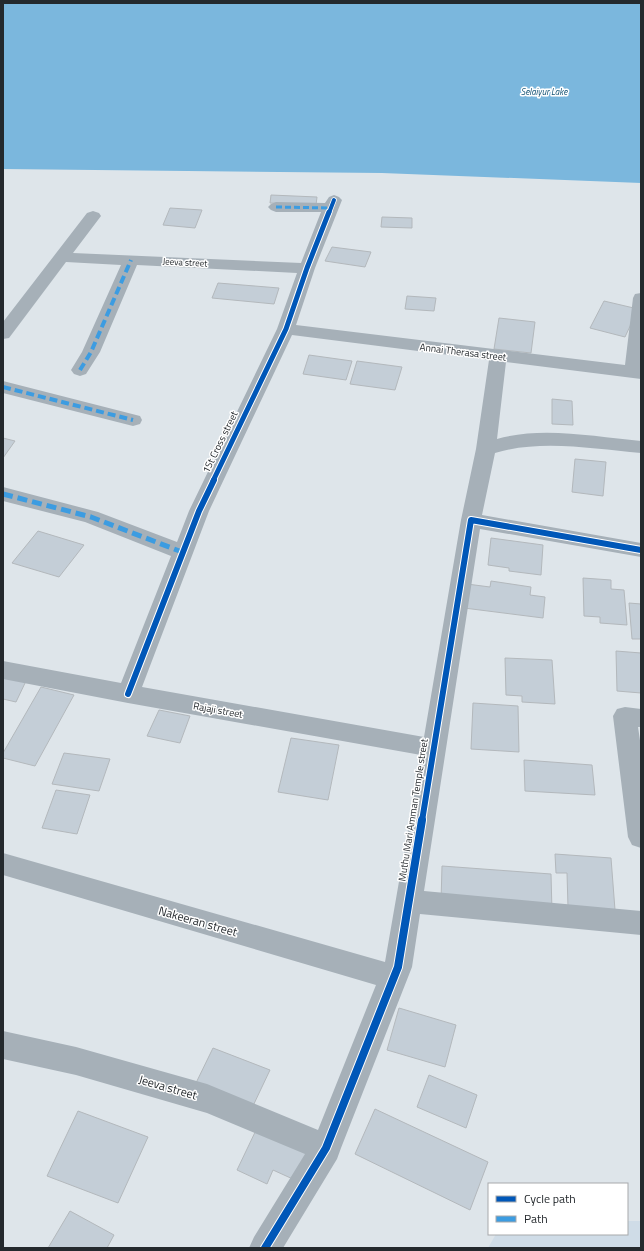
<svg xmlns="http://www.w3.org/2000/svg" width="644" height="1251" font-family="'Titillium Web',sans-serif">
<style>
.built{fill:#cfdce7}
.water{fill:#7bb7dd}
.building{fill:#c4ced7;stroke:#b3b8bc}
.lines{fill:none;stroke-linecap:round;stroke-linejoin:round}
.minor{fill:#a6b0b8;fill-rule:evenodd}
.quiet-far2{stroke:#3c9ce1;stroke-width:3;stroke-dasharray:6 3;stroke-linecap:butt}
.quiet-far1{stroke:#3c9ce1;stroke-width:4;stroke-dasharray:8 4;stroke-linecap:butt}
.quiet{stroke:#3c9ce1;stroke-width:5;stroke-dasharray:10 5;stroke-linecap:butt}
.cycleway-far3-casing{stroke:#fff;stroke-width:5.5}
.cycleway-far2-casing{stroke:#fff;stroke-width:7}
.cycleway-far1-casing{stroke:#fff;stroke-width:8}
.cycleway-casing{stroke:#fff;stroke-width:10}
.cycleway-far3{stroke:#0057b8;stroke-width:4}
.cycleway-far2{stroke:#0057b8;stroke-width:5}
.cycleway-far1{stroke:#0057b8;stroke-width:6}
.cycleway{stroke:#0057b8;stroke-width:8}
.labels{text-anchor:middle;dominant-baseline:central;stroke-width:3;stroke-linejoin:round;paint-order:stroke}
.far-water-label{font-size:9px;font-style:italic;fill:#0f5073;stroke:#fff}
.far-street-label{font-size:9px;fill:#24292d;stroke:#fff}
.street-label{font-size:10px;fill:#24292d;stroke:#fff}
.near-street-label{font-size:12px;fill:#24292d;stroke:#fff}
</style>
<rect width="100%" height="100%" fill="#dee5ea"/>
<!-- built -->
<path class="built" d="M627,1221h14v27h-153l8,-14h131z"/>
<!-- water -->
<path class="water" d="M3,3h638v180l-259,-10 -379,-4z"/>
<!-- building -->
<path class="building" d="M271,195l46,2 -1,8 -46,-2z
M170,208l32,2 -7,18 -32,-3z
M382,217l30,1v10l-31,-1z
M332,247l39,5 -6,15 -40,-6z
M218,283l61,5 -5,16 -62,-6z
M407,296l29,2 -2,13 -29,-2z
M604,301l34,8 -13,28 -35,-9z
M499,318l36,4 -4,31 -37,-4z
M309,355l43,6 -6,19 -43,-6z
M357,361l45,6 -7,23 -45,-6z
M552,399l20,2 1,24 -21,-1z
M3,438l12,3 -12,17z
M575,459l31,3 -3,34 -31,-4z
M38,531l46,14 -25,32 -47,-14z
M491,538l52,7 -2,30 -32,-4v-3l-21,-3z
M583,578l28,2v9l13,1 3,35 -27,-2v-6l-16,-1z
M491,581l40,6 -1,8 15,2 -2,21 -79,-10 3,-24 23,3z
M629,603l12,1v35h-9z
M616,651l25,2v40l-24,-2z
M505,658l47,2 3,44 -33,-2v-6l-16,-1z
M3,677l23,4 -10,21 -13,-3z
M41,687l33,8 -39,71 -32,-8v-5z
M473,703l45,3 1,46 -48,-3z
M159,710l31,6 -10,27 -33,-7z
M291,738l48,7 -11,55 -50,-8z
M64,753l46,6 -11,32 -47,-7z
M524,760l68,5 3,30 -70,-4z
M56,790l34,5 -13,39 -35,-6z
M555,854l56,4 4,52 -47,-3 -1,-34h-11z
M442,866l109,8 1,38 -111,-10z
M399,1008l57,17 -11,42 -58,-17z
M213,1048l57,22 -18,38 -57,-23z
M429,1075l48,20 -11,33 -49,-21z
M375,1109l113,53 -18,48 -115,-56z
M78,1111l70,26 -30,66 -71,-27z
M258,1126l51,23 -14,31 -22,-10 -6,14 -30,-14z
M70,1211l44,24 -7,13h-59z"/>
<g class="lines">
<!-- minor -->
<path class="minor" d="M334,195l5,2 3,3 -27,68 -19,57 329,40 8,-67 2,-4 6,-1v86l-135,-17 -9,77c46,-13 97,-2 144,2v12c-48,-4 -99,-14 -146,0l-13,62 159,28v14l-161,-28 -56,362 217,20v24l-221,-21 -8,53 -71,181 -4,11 -54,89h-34l5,-11 51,-83 -98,-41 -131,-38 -73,-16v-28l73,16 131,37 111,46 58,-145 -373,-110v-22l382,109 36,-207 -293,-52 -125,-24v-18l118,22 50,-127 -86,-34 -82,-21v-14l95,25 79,30 12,-31 88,-182 20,-56 -160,-8 -37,87 -14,22 -6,2 -6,-2 -3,-4 11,-18 39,-87 -55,-3 -57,76 -6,1v-17l84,-109 6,-2 6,2 2,3 -28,37 228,10 20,-51h-45l-5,-2 -3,-3 3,-3 5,-2 49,1 4,-6zM292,335l197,25 -13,89 -15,71 -37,217 -282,-50 67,-176z
M3,381l137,35 2,4 -2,4 -7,2 -130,-33z
M625,707l16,2v18h-3l3,20v101l-9,-3 -4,-8 -15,-121 4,-7z"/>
<!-- quiet-far2 -->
<path class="quiet-far2" d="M276,207l55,1"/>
<!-- quiet-far1 -->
<path class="quiet-far1" d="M80,370l11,-18 40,-92
M3,387l130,33"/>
<!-- quiet -->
<path class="quiet" d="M3,494l88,23 91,35"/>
<defs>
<path id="cycleway-far3" d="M329,213l5,-13"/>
<path id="cycleway-far2" d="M213,481l73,-152 21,-61 22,-56"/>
<path id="cycleway-far1" d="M128,694l71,-183 15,-31
M422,821l49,-301 170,30"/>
<path id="cycleway" d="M265,1248l61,-100 72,-181 24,-147"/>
</defs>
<!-- cycleway-far3 casing -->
<use href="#cycleway-far3" class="cycleway-far3-casing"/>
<!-- cycleway-far2 casing -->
<use href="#cycleway-far2" class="cycleway-far2-casing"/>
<!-- cycleway-far1 casing -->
<use href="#cycleway-far1" class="cycleway-far1-casing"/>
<!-- cycleway casing -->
<use href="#cycleway" class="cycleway-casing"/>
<!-- cycleway-far3 -->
<use href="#cycleway-far3" class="cycleway-far3"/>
<!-- cycleway-far2 -->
<use href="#cycleway-far2" class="cycleway-far2"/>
<!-- cycleway-far1 -->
<use href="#cycleway-far1" class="cycleway-far1"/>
<!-- cycleway -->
<use href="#cycleway" class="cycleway"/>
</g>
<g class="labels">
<!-- far-water labels -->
<g class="far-water-label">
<text x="544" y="91">Selaiyur Lake</text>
</g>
<!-- far-street labels -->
<g class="far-street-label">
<text transform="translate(185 262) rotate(3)">Jeeva street</text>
</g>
<!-- street labels -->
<g class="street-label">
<text transform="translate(463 352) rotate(7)">Annai Therasa street</text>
<text transform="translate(220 442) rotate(-64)">1St Cross street</text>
<text transform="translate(218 710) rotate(10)">Rajaji street</text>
<text transform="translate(413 810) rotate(-81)">Muthu Mari Amman Temple street</text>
</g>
<!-- near-street labels -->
<g class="near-street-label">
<text transform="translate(198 921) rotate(16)">Nakeeran street</text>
<text transform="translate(168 1087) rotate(16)">Jeeva street</text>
</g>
</g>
<!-- border -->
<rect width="644" height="1251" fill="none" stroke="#24292d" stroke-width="8"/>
<!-- legend -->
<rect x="488" y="1183" width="140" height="52" fill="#ffffff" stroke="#a7a9ab"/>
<rect x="496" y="1196" width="20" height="6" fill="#0057b8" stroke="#a7a9ab"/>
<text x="524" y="1203" font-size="12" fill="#24292d">Cycle path</text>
<rect x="496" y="1216" width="20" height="6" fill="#3c9ce1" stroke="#a7a9ab"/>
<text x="524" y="1223" font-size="12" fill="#24292d">Path</text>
</svg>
